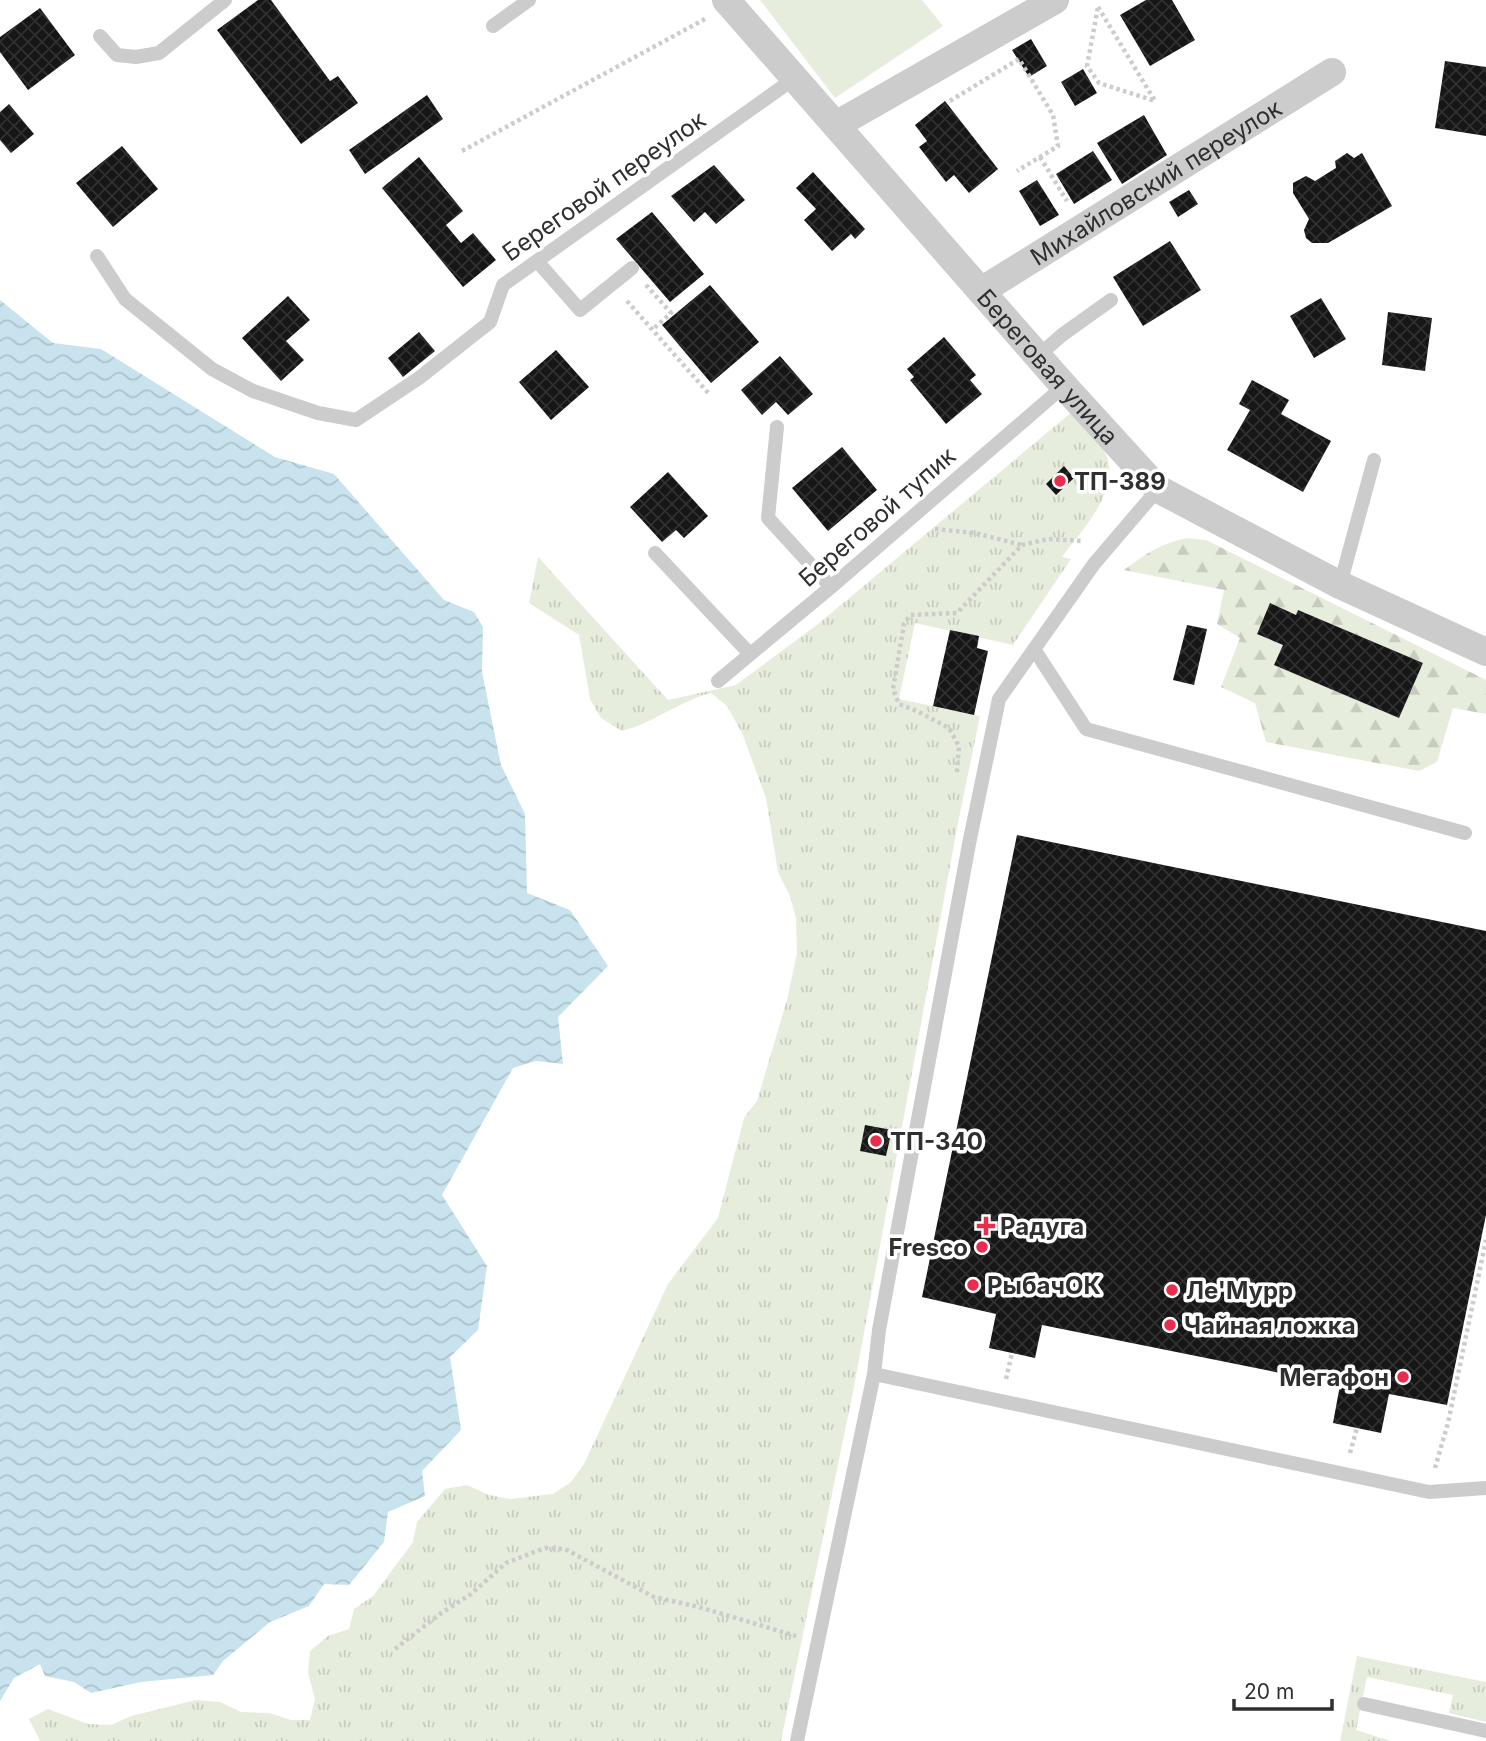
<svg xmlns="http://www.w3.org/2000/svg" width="1486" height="1741" font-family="Inter,sans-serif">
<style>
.grass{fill:url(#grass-tufts)}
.forest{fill:url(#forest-firs);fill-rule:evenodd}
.green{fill:#e7eddd}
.water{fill:url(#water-waves)}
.building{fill:url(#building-cross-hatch)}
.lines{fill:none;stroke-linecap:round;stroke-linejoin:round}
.path{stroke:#ccc;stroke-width:4.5;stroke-dasharray:3.5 3.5;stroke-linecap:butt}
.service{stroke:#ccc;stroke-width:14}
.minor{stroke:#ccc;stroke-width:28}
.poi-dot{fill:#ea2d4f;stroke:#fff;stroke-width:2.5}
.labels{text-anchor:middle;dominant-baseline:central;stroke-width:7;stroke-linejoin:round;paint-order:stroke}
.street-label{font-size:24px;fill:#2f2f2f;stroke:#fff}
.poi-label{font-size:24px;font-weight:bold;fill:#2f2f2f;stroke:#fff;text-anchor:start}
</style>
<defs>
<pattern id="grass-tufts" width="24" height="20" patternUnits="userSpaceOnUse" patternTransform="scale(1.75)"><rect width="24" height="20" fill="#e7eddd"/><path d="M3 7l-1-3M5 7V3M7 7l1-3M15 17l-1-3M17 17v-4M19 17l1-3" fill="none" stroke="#c6ccbe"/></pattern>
<pattern id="forest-firs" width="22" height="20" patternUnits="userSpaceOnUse" patternTransform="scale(1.75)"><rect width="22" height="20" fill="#e7eddd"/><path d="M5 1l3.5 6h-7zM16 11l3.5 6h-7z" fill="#c6ccbe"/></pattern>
<pattern id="water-waves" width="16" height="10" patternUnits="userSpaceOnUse" patternTransform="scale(1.75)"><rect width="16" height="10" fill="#c8e3ed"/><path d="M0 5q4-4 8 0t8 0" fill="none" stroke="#acc3cc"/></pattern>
<pattern id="building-cross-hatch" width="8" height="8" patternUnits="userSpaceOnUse" patternTransform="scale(1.75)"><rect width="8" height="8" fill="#161616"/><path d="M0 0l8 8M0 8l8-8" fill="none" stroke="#303030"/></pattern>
</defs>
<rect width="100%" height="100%" fill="#fff"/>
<!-- grass -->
<path class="grass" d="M1073,411c10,12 24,25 31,39 20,38 -21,78 -42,107l9,2 -58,86 -98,-22 -16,76 81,17 -22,107 -104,564 -73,354h-741l-11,-22 19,-10 40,15 23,1 20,-9 65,-16 24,2 21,10 28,1 22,7h19l5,-21 -7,-26 2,-22 18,-15 21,-7 5,-20 19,-13 40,-54 4,-20 28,-33 22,-4 22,10 21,4 43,-5 18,-12 13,-18 84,-180 50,-66 26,-100 13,-17 30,-101 10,-47 -1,-35 -6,-22 -12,-24 -12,-74 -24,-65 -15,-27 -16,-13c-32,8 -57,30 -89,38l-21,-13 -11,-19 -11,-64 -50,-32 9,-46 130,143 68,-15 82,-61z
M1357,1656l129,26v40l-37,-9 4,-18 -86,-18 -11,53 35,11h-51z"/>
<!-- forest -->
<path class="forest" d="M1187,538l19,2 280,140v34l-33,-6 -16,54 -18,9 -153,-29 -11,-39 -34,-16 19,-49 -23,-14 7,-34 -100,-20c20,-15 37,-27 63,-32zM1270,604l26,11 2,-4 125,52 -24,55 -124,-53 8,-20 -26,-12z"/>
<!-- green -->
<path class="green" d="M760,0h162l21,26 -108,72z"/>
<!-- water -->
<path class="water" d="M0,300l53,43 48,6 174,108 59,17 110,126 30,12 9,15 -1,45 19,93 24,49 2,79 43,17 38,56 -50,51 5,47 -27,-3 -23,7 -71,127 45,71 -9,64 -28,27 11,73 -39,41 3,25 -37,16 -4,30 -35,43 -25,-1 -15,22 -39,16 -47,39 -10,14 -72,7 -50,11 -17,-11 -29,-6 -5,-12 -26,14 -14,23z"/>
<!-- building -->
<path class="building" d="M258,0h13l59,81 8,-5 20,27 -57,41 -84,-114z
M1146,0h26l23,40 -45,26 -30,-51z
M40,8l35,47 -47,35 -28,-38v-15z
M1031,39l16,27 -18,11 -17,-27z
M1445,61l41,6v69l-51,-8z
M1083,69l14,24 -22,13 -14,-24z
M427,95l16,24 -78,55 -16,-24z
M945,101l53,68 -29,24 -15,-18 -8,7 -27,-35 8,-6 -12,-16z
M9,104l25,30 -23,19 -11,-13v-28z
M1144,115l23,40 -45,29 -25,-41z
M122,146l36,43 -45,38 -37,-44z
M1093,151l19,29 -38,24 -18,-30z
M1347,153l7,5 8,-5 30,53 -64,37h-16l-6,-5 -2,-8 5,-11 -16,-26v-10l13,-7 9,5 21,-13 -1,-7z
M419,157l44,54 -17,14 15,18 12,-10 23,27 -33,27 -81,-99z
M714,165l31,35 -29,24 -11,-12 -11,10 -23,-26z
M813,172l52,57 -10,10 -4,-5 -19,17 -28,-31 12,-11 -20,-21z
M1037,180l22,35 -19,11 -21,-35z
M1189,190l9,14 -20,13 -9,-15z
M652,212l52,62 -34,28 -54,-63z
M1170,241l31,49 -58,36 -30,-49z
M710,285l49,57 -48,41 -49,-58z
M288,296l22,24 -24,21 18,19 -23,21 -39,-43z
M1321,298l25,41 -32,19 -24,-42z
M1388,312l44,6 -7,53 -43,-6z
M419,332l16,19 -32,26 -15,-19z
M944,337l32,38 -6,5 12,14 -36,30 -36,-44 4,-3 -7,-8z
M556,350l33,37 -38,33 -32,-38z
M780,356l33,38 -25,21 -12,-13 -14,13 -21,-25z
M1252,380l37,20 -8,14 50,27 -28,51 -76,-42 23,-40 -11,-6z
M842,447l35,43 -49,41 -36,-43z
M1064,466l10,12 -18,17 -10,-11z
M668,472l40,44 -24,22 -8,-8 -14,12 -32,-35z
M1270,603l26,12 2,-5 125,53 -24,55 -125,-53 9,-20 -26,-11z
M1187,625l20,4 -13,56 -21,-5z
M950,630l29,6 -2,12 11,3 -14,64 -41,-9z
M1017,835l469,96v284l-39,190 -58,-11 -8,39 -48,-10 7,-38 -298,-60 -7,33 -46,-10 7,-34 -74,-17z
M865,1125l27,5 -6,26 -26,-5z"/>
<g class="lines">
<!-- path -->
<path class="path" d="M1098,7l57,94 -56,-18 -12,-17z
M950,101l69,-42 34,56 5,31 -41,25
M462,151l243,-132
M1040,157l27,44
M646,285l25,28 -19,17
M627,301l83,94
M935,529l40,4 47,12
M957,772l2,-26 -10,-18 -32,-17 -18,-7 -6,-15 11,-65 6,-9 47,-2 65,-68 26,-6 34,2
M1006,1379l6,-26
M1350,1453l7,-25
M1435,1468l13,-45 38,-183
M395,1649l45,-35 31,-20 35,-31 39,-15 20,1 89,48 45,10 97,29"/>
<!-- service -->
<path class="service" d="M493,26l36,-26
M100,36l17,19 19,2 23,-4 66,-53
M97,256l28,43 87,70 41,22 65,22 38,7 63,-42 71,-56 13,-37 292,-207
M537,261l43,49 52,-42
M1038,356l24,-21 49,-35
M777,427l-9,91 63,69
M655,553l95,101
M1340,585l34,-125
M1034,649l52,80 379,104
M718,681l113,-94 233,-201
M874,1374l555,118 57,-4
M1364,1704l122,27
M797,1741l77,-367 5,-44 90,-486 30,-145 95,-135 64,-75"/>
<!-- minor -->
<g class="minor">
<path id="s1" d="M726,0l338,386 94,103 182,96 146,67"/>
<path d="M836,125l219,-125"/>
<path id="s2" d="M981,291l351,-219"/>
</g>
</g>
<!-- markers -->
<g class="poi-dot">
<circle cx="1060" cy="481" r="7"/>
<circle cx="876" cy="1141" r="7"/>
<path d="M982.5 1215.5h7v7h7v7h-7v7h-7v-7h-7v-7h7z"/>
<circle cx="982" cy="1247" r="7"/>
<circle cx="973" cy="1285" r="7"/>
<circle cx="1172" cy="1290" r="7"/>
<circle cx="1170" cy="1325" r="7"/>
<circle cx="1403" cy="1377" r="7"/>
</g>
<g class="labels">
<!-- street labels -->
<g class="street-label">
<text stroke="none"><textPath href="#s2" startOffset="206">Михайловский переулок</textPath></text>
<text transform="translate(604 186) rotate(-35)">Береговой переулок</text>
<text stroke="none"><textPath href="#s1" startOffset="488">Береговая улица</textPath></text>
<text transform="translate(877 517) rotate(-41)">Береговой тупик</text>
</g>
<!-- poi labels -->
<g class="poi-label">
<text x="1074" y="481">ТП-389</text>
<text x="890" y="1141">ТП-340</text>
<text x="1000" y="1226">Радуга</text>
<text x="968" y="1247" text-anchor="end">Fresco</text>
<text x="987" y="1285">РыбачОК</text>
<text x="1186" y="1290">Ле'Мурр</text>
<text x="1184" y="1325">Чайная ложка</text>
<text x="1389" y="1377" text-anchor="end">Мегафон</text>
</g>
</g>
<!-- scale -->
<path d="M1234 1699v10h98v-10" fill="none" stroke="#2f2f2f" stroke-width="3.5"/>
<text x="1244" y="1699" font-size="21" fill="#2f2f2f" stroke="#ffffff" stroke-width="5" paint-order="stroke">20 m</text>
</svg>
